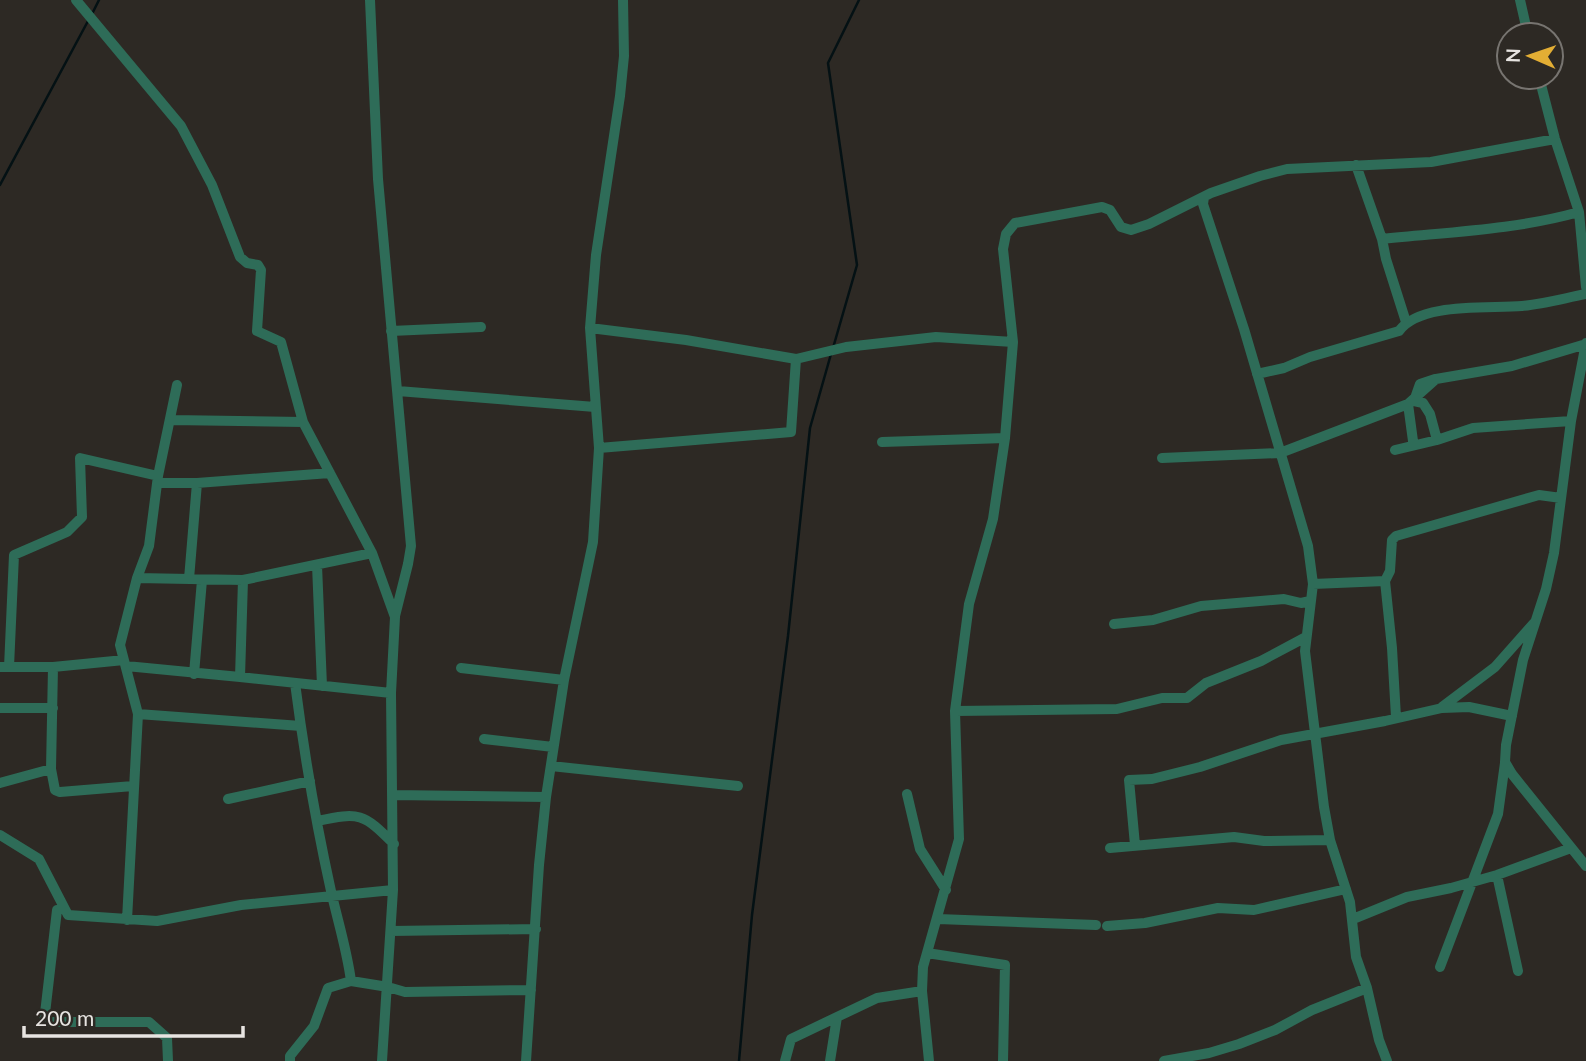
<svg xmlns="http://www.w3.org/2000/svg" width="1586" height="1061" font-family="Lato,sans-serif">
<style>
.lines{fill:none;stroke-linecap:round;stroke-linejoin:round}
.stream{stroke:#041114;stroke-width:2.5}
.minor{stroke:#2e6c58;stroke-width:10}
</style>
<rect width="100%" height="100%" fill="#2d2924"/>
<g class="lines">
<!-- stream -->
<path class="stream" d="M91,16l8,-16
M0,185l88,-164
M833,348l24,-83 -29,-202 31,-63
M739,1061l13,-146 36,-279 22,-208 21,-74"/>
<!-- minor -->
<path class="minor" d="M76,0l105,126 31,59 28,72 7,6 11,2 3,5 -4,61 24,11 22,80 69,131 23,64 -4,76 2,197 -11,171
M370,0l8,179 33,367 -3,18 -13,52
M1520,0l8,35
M1539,77l16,62 24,73 7,75
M1356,165l26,74 4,20 20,63
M1204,197l-1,7 41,125 64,217 5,38 -8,67 19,156 6,33 20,62 6,55 11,31 12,52 8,21
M1382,239c66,-7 133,-9 197,-27
M590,328l96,12 110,19
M391,331l90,-4
M1586,343l-15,78 -17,132 -8,36 -23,71 -17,85 -1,17 7,12 74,92
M1257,374l27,-6 26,-11 89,-26c21,-29 89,-22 123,-25 21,-2 43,-8 64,-12
M1435,379l-15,5 -6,17 9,2 7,11 7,26 36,-12 98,-7
M398,391l197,16
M1408,404l5,37
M171,420l132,2
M882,442l123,-4
M599,448l192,-16 5,-73 50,-12 90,-10 77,5
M1395,450l42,-10
M1162,458l118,-5 128,-49 28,-25 76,-13 74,-22
M158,483h39
M317,565l5,121
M137,578l106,2 -3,97 151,16
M189,579l8,-96 133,-10
M243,580l129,-27
M1385,581l7,67 4,69
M1313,584l72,-3 5,-10 2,-31 4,-4 143,-41 22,3
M1114,624l39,-4 48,-14 83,-7 17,4 9,-2
M126,666l114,11
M0,667h53l71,-7
M9,667l5,-112 53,-23 15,-15 -2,-59 78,18
M53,667l-2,102 4,21 5,2 73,-6
M461,668l103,12
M194,674l8,-94
M295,683c9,70 21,140 36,208 7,31 16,59 20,90l37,6 17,5 126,-2
M1442,707l53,-40 39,-44
M0,708h53
M955,711l162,-2 45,-11h25l19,-15 55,-22 45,-24
M138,714l163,12
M484,739l69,8
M551,766l187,20
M0,783l51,-14
M907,794l13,55 26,41
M392,795l154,2
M228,799l82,-18
M317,821c43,-9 46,-8 77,23
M0,835l39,24 29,56 89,6 84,-16 152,-15
M1135,845l-6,-65 23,-1 48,-12 81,-27 104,-19 57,-13 27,-1 43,9
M1110,848l124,-11 30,4 66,-1
M1497,875l21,96
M57,910l-13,112h105l18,16 1,23
M938,919l158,6
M1353,919l54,-22 44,-9 46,-13 74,-27
M127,920l11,-206 -18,-69 17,-67 12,-32 9,-70 19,-91
M1107,926l38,-3 73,-15 36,2 92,-21
M391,931l145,-2
M927,953l78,12 -2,96
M1440,967l58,-153 7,-51
M290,1061v-5l24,-30 14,-38 23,-7
M526,1061l13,-196 7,-68 18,-117 29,-138 6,-94 -9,-120 6,-73 24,-159 4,-40 -1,-56
M785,1061l6,-22 46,-22
M830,1061l7,-44 40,-19 45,-7
M929,1061l-7,-70 1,-24 36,-128 -4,-128 14,-107 24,-85 12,-81 8,-96 -10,-93 3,-15 9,-11 87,-16 8,3 11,17 10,3 18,-6 62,-31 49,-17 27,-7 144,-7 124,-23
M1164,1061l45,-8 30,-9 36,-14 37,-20 55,-22"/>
</g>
<!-- north arrow -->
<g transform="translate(1530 56) rotate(272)"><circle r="33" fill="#2d2924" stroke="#777470" stroke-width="2"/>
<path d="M0-5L12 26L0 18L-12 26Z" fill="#e3ae34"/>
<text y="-10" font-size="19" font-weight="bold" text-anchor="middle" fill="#e7e4e1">N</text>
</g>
<!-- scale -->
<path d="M24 1026v10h219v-10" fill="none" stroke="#e7e4e1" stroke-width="3.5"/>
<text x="35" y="1026" font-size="21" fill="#e7e4e1" stroke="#2d2924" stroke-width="5" paint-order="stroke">200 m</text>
</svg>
